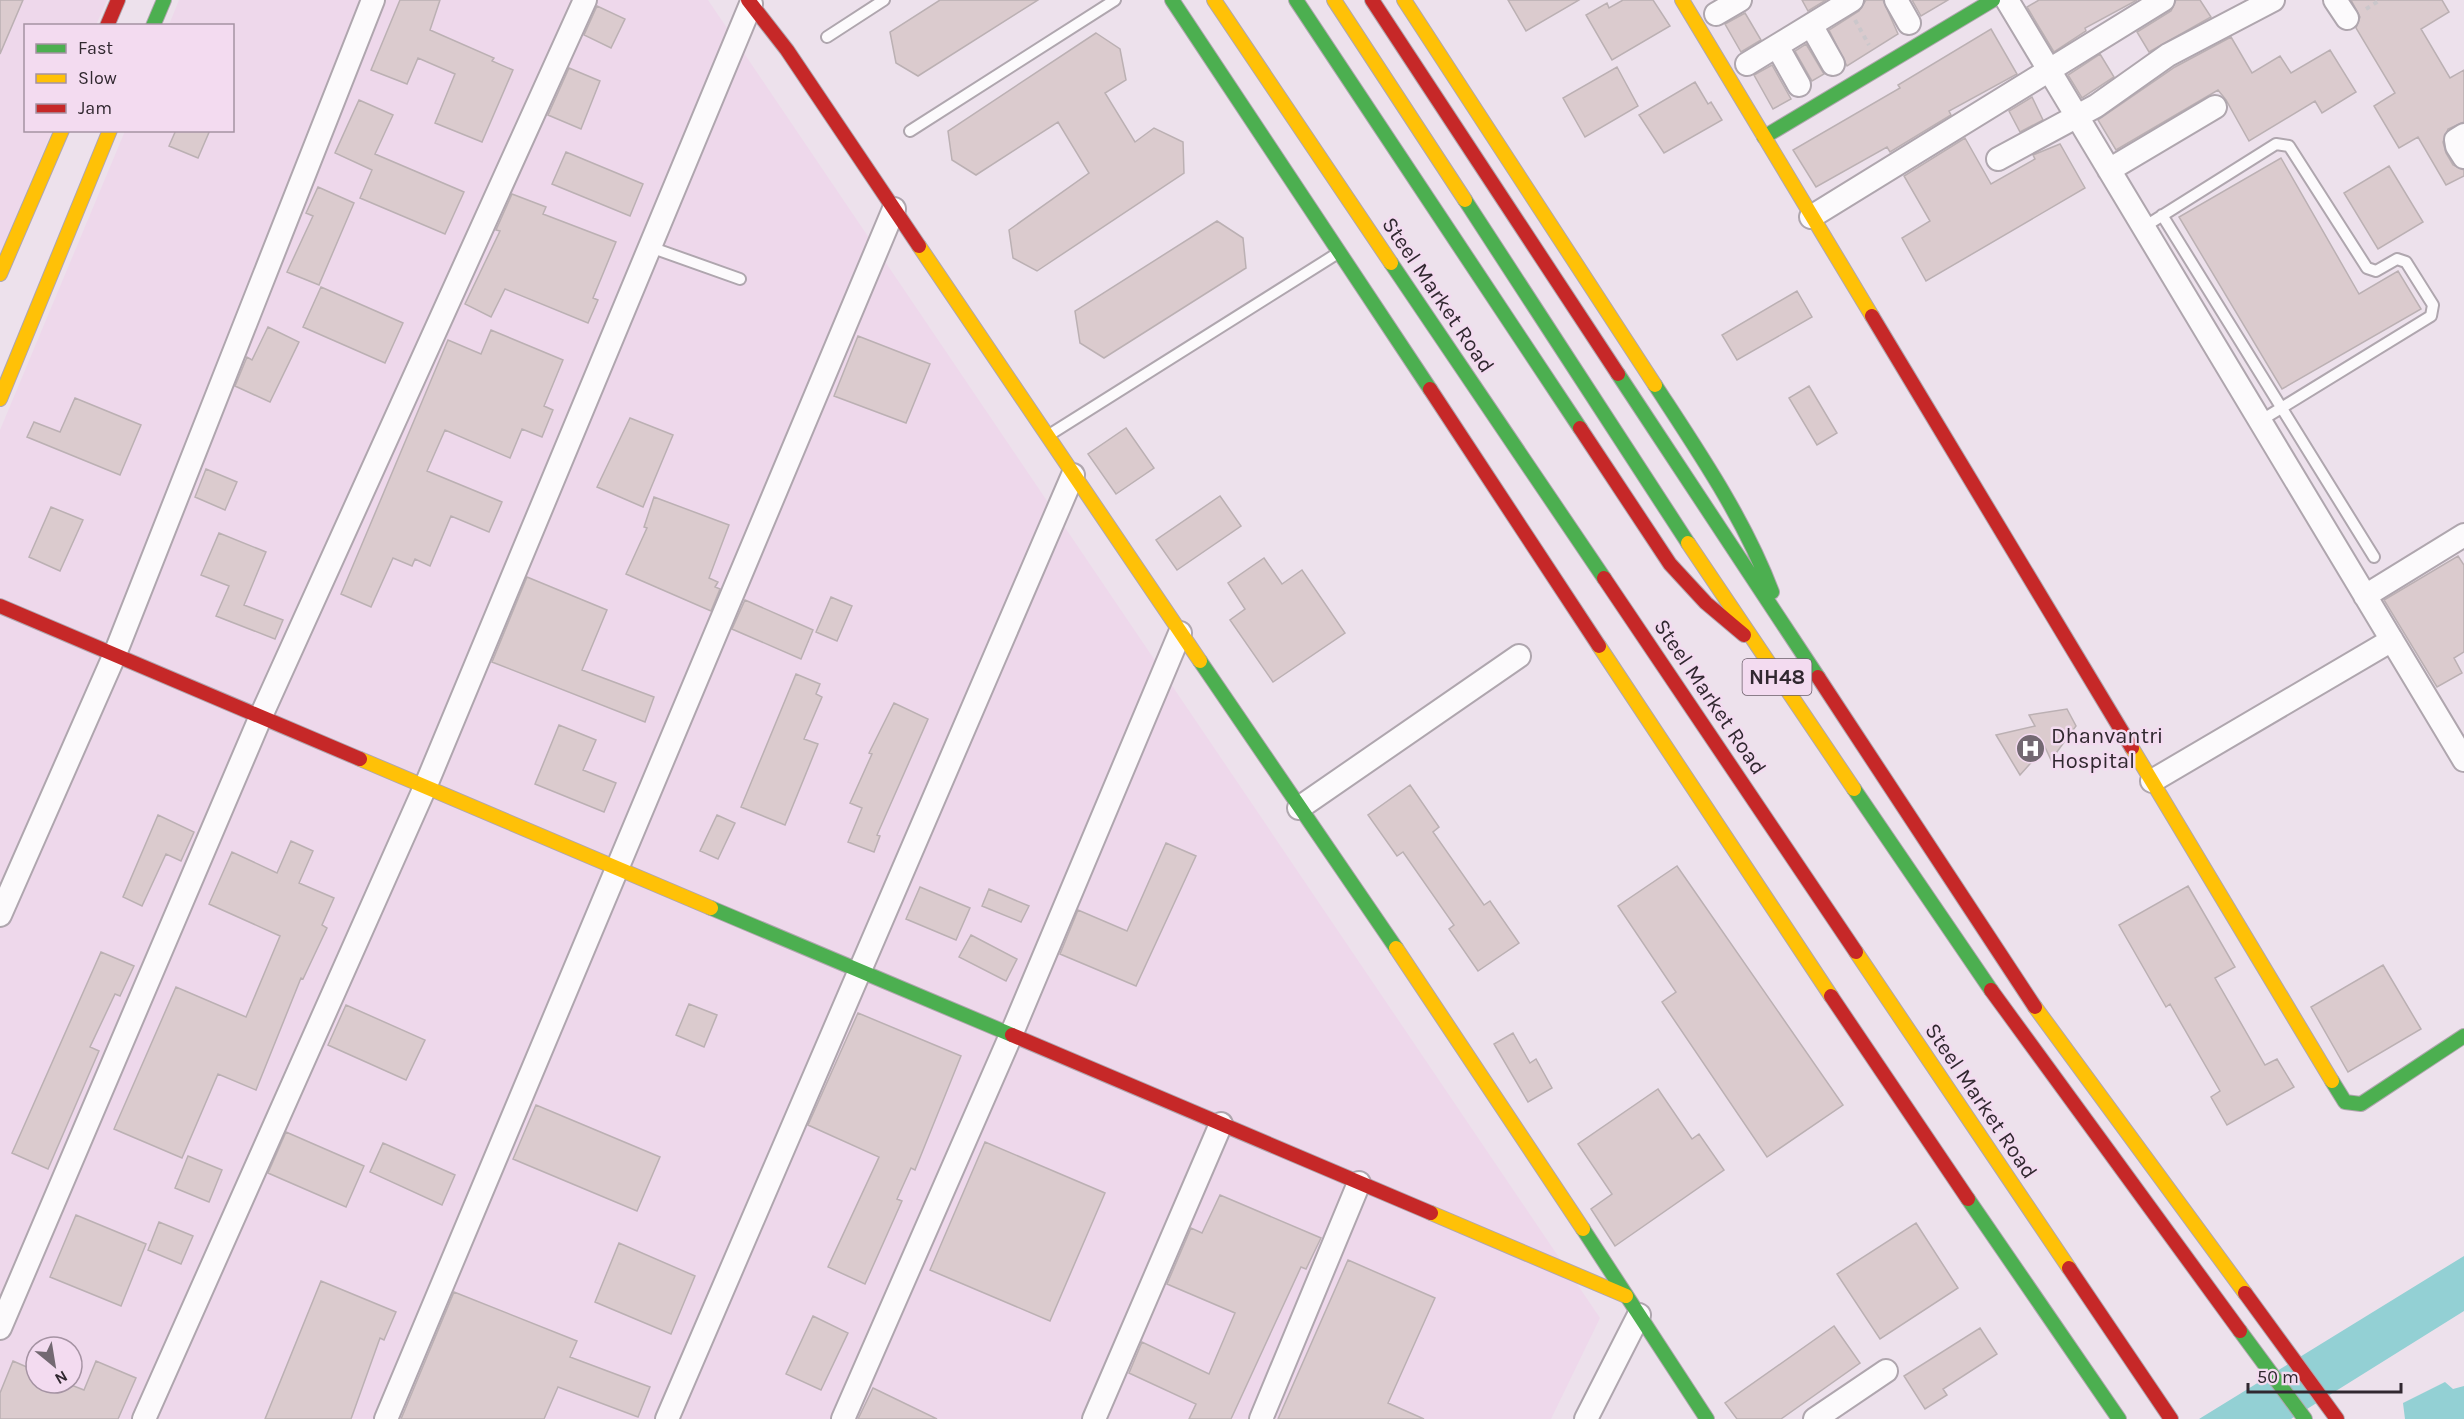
<svg xmlns="http://www.w3.org/2000/svg" width="2464" height="1419" font-family="Karla,sans-serif">
<style>
.built{fill:#eed8eb;fill-rule:evenodd}
.water{fill:#93d0d4}
.building{fill:#dbcbce;stroke:#bbb0b3;stroke-width:1.5}
.lines{fill:none;stroke-linecap:round;stroke-linejoin:round}
.lane-casing{stroke:#afa6ae;stroke-width:14}
.street-casing{stroke:#afa6ae;stroke-width:26}
.fast-casing{stroke:#afa6ae;stroke-width:16}
.slow-casing{stroke:#afa6ae;stroke-width:16}
.jam-casing{stroke:#afa6ae;stroke-width:16}
.path{stroke:#cbc7cb;stroke-width:4;stroke-dasharray:4.5 4.5;stroke-linecap:butt}
.lane{stroke:#fcfafc;stroke-width:10}
.street{stroke:#fcfafc;stroke-width:22}
.fast{stroke:#4caf50;stroke-width:14}
.slow{stroke:#ffc107;stroke-width:14}
.jam{stroke:#c62828;stroke-width:14}
.labels{text-anchor:middle;dominant-baseline:central;stroke-width:5;stroke-linejoin:round;paint-order:stroke}
.shield{fill:#f3dbf0;stroke:#6b5e6a;stroke-width:1.5}
.shield-label{font-size:21px;font-weight:bold;fill:#312830}
.street-label{font-size:22px;fill:#312830;stroke:#f3dbf0}
.poi-label{font-size:22px;fill:#312830;stroke:#f3dbf0;text-anchor:start}
</style>
<rect width="100%" height="100%" fill="#ede1ec"/>
<!-- built -->
<path class="built" d="M0,0h107l-11,25 -70,1v104l26,1 -52,123z
M179,0h529l892,1318 -49,101h-1551v-989l125,-299 107,-1v-104l-63,-1zM36,1347h36v36h-36z"/>
<!-- water -->
<path class="water" d="M2464,1256v55l-173,108h-92z
M2445,1382l8,7 11,-3v33h-59l-2,-16z"/>
<!-- building -->
<path class="building" d="M0,0h23l-23,54z
M400,0h40l-10,30 64,28 -2,3 21,9 -31,72 -47,-19 20,-49 -37,-16 -11,26 -36,-14z
M940,0h98l-120,76 -22,-13 -6,-31z
M1508,0h71l-53,31z
M1623,0h30l17,26 -58,34 -26,-45 21,-12 2,5z
M1802,0h24l-18,11z
M1866,0h17l15,34 -51,32 -18,-36 30,-19z
M1912,0h36l-27,16z
M2039,0h98l-52,28 1,3 -32,21 -27,-45z
M2176,0h24l11,17 -62,35 -12,-20 34,-21z
M2351,0h91l7,12 -28,17 29,49 14,-8v52l-16,7 -5,13 3,11 7,12 11,5v6l-18,9 -28,-48 -19,11 -25,-42 21,-13 -39,-65 4,-11z
M597,6l28,13 -14,29 -27,-13z
M1745,13l16,27 -20,12 -16,-28z
M1991,29l26,45 -68,37 2,4 -61,37 -3,-5 -71,40 -23,-37 107,-62 -2,-3z
M1096,33l24,16 6,31 -21,13 30,49 19,-14 29,14 1,31 -147,98 -24,-13 -4,-28 80,-57 -31,-51 -82,53 -24,-15 -4,-29z
M2231,37l21,36 28,-17 11,17 39,-23 26,42 -34,21 -7,-12 -66,40 -23,-41 -8,-10 -102,60 -18,-30 77,-53z
M1806,44l18,30 -12,7 -17,-30z
M2100,54l14,23 -32,21 -14,-23z
M1772,65l19,34 -18,10 -19,-34z
M1617,67l21,39 -53,31 -22,-39z
M569,68l31,13 -19,48 -33,-14z
M1695,82l13,22 3,-2 11,18 -58,33 -25,-38z
M2032,97l11,23 -23,12 -11,-21z
M359,100l34,15 -18,39 89,38 -19,42 -85,-36 12,-28 -37,-17z
M176,130h34l-12,28 -29,-12z
M1965,138l26,46 44,-25 -2,-4 27,-11 25,44 -159,93 -24,-43 28,-17 -26,-45z
M566,152l77,32 -13,32 -78,-32z
M2281,158l78,136 39,-23 23,38 -139,80 -103,-172z
M2389,166l34,56 -45,27 -34,-56z
M318,187l36,16 -35,82 -32,-13 26,-56 -7,-3z
M512,194l34,13 -3,7 73,28 -23,56 5,2 -10,23 -83,-34 -14,28 -26,-13 35,-73 -4,-1z
M1217,221l26,17 3,30 -142,90 -24,-15 -5,-32z
M321,287l82,36 -18,40 -82,-36z
M1797,291l15,26 -75,43 -15,-25z
M268,327l31,15 -29,60 -35,-16 12,-29 5,3z
M491,330l72,30 -19,46 9,4 -11,27 -20,-8 -12,29 -65,-28 -18,41 75,31 -13,30 -38,-16 -21,50 -15,-7 -3,7 -19,-8 -22,49 -30,-13 107,-254 33,14z
M858,336l72,28 -24,59 -72,-27z
M1809,386l28,47 -20,12 -28,-47z
M75,398l66,27 -21,50 -93,-38 7,-15 26,10z
M630,418l43,17 -30,72 -46,-20z
M1126,428l28,40 -38,26 -28,-40z
M206,469l31,13 -12,28 -30,-13z
M1220,496l21,30 -64,44 -21,-30z
M654,497l75,28 -20,53 9,4 -3,5 5,2 -9,22 -85,-37 21,-46 -3,-1z
M51,507l32,13 -23,51 -31,-14z
M219,533l47,19 -22,53 39,15 -8,19 -59,-23 13,-30 -28,-11z
M2458,556l6,9v87l-10,6 8,15 -25,14 -53,-87z
M1264,558l18,26 20,-14 43,63 -72,49 -43,-62 15,-11 -17,-26z
M527,577l80,33 -25,60 72,27 -9,25 -153,-60z
M831,597l21,9 -15,35 -21,-9z
M745,600l68,30 -12,29 -69,-30z
M796,674l24,10 -4,10 6,3 -18,42 14,5 -33,81 -44,-18z
M894,703l34,16 -51,116 3,1 -6,16 -26,-10 14,-34 -12,-5 22,-49 -3,-1z
M2067,709l9,17 -25,34 -6,-13 -25,28 -24,-40 39,-9 -6,-11z
M559,725l37,15 -13,30 33,13 -12,29 -69,-28z
M1410,785l29,42 -6,5 51,73 6,-4 29,42 -41,28 -29,-42 5,-4 -51,-73 -6,4 -29,-41z
M158,815l36,17 -13,29 -15,-7 -24,52 -19,-9z
M717,815l18,8 -17,36 -18,-8z
M291,841l22,10 -14,32 35,15 -12,27 5,3 -24,51 -2,-1 -45,112 -38,-16 -36,84 -68,-29 62,-142 70,30 34,-81 -71,-32 23,-52 45,21z
M1166,843l30,13 -60,130 -76,-32 18,-44 49,21z
M1677,866l166,239 -76,52 -105,-155 14,-10 -58,-86z
M2188,886l47,81 -20,11 50,87 12,-6 17,28 -67,38 -16,-28 9,-6 -50,-87 -4,3 -47,-82z
M920,887l50,21 -14,32 -50,-21z
M989,889l40,17 -8,16 -39,-16z
M971,935l46,24 -11,22 -47,-24z
M101,952l33,14 -14,30 -5,-2 -25,53 9,4 -51,118 -36,-16z
M2383,965l38,64 -73,43 -37,-65z
M689,1004l28,11 -13,32 -28,-12z
M346,1005l79,35 -19,40 -78,-35z
M858,1013l103,43 -46,114 -4,-2 -14,31 5,2 -37,83 -37,-17 51,-110 -71,-32z
M1513,1033l17,30 6,-4 16,29 -24,14 -34,-58z
M1658,1089l34,50 7,-5 25,36 -109,76 -24,-37 21,-15 -34,-50z
M536,1105l124,52 -23,54 -124,-52z
M286,1132l78,34 -18,41 -78,-34z
M985,1142l120,51 -55,128 -120,-51z
M383,1143l72,32 -13,30 -72,-33z
M188,1156l34,14 -13,32 -34,-14z
M1220,1195l101,43 -15,31 -5,-2 -70,152h-42l7,-15 -67,-31 13,-31 67,32 26,-61 -68,-29 24,-56 11,5z
M76,1215l70,29 -25,62 -71,-29z
M159,1222l34,14 -12,28 -33,-14z
M1916,1223l42,65 -78,51 -43,-65z
M619,1243l76,33 -24,58 -76,-32z
M1348,1260l87,38 -47,105 36,16h-146z
M321,1281l75,31 -12,28 -4,-2 -29,81h-86z
M454,1292l123,49 -7,16 80,30 -12,30 -80,-30 -14,32h-143z
M813,1316l35,17 -27,57 -35,-16z
M1834,1326l26,37 -79,56h-44l-12,-16z
M1980,1328l17,26 -54,35 4,6 -22,14 -21,-33z
M13,1361l23,10v12h30l18,7 12,-29 40,17 -18,41h-118v-26z
M873,1388l64,31h-79z"/>
<g class="lines">
<defs>
<path id="lane" d="M827,37l57,-37
M910,131l205,-131
M2162,215l212,342
M2144,227l132,-83 13,2 78,122 9,3 21,-12 9,3 27,43 -2,11 -171,105
M650,247l90,32
M1049,435l289,-182"/>
<path id="street" d="M1896,0l13,23
M2007,0l457,760
M2335,0l12,18
M1716,14l24,-14
M1811,25l22,39
M1777,46l22,39
M1747,64l105,-64
M2464,135l-8,5 1,6 7,11
M1998,159l98,-53 72,-51 105,-55
M2109,170l106,-63
M1811,217l352,-217
M2365,596l99,-61
M2152,781l240,-141
M1299,808l220,-152
M0,915l115,-261 258,-654
M0,1328l261,-612 324,-716
M144,1419l282,-634 325,-781
M386,1419l508,-1210
M667,1419l406,-944
M843,1419l168,-384 169,-402
M1094,1419l127,-295
M1261,1419l98,-236
M1586,1419l53,-104
M1815,1419l71,-48"/>
<path id="fast" d="M1172,0l258,389
M1296,0l284,428
M153,26l11,-26
M1764,137l229,-137
M1465,200l223,343
M1391,263l213,315
M1618,374l200,303
M1655,385c43,66 89,133 117,207
M1200,661l196,287
M1854,789l137,201
M711,908l301,127
M2332,1081l13,21 16,2 103,-68
M1968,1199l151,220
M1583,1229l124,190
M2240,1331l65,88"/>
<path id="slow" d="M1214,0l177,263
M1334,0l131,200
M1404,0l251,385
M1682,0l190,316
M919,246l281,415
M0,274l62,-144
M0,399l110,-269
M1688,543l166,246
M1599,646l232,350
M2132,748l200,333
M360,759l351,149
M1396,948l187,281
M1856,952l213,316
M2035,1007l210,286
M1431,1213l195,83"/>
<path id="jam" d="M748,0l39,50 132,196
M1372,0l246,374
M107,26l11,-26
M1872,316l260,432
M1430,389l169,257
M1580,428l90,136 36,39 38,32
M1604,578l252,374
M0,606l360,153
M1818,677l217,330
M1991,990l249,341
M1831,996l137,203
M1012,1035l419,178
M2069,1268l102,151
M2245,1293l92,126"/>
</defs>
<!-- lane casing -->
<use href="#lane" class="lane-casing"/>
<!-- street casing -->
<use href="#street" class="street-casing"/>
<!-- fast casing -->
<use href="#fast" class="fast-casing"/>
<!-- slow casing -->
<use href="#slow" class="slow-casing"/>
<!-- jam casing -->
<use href="#jam" class="jam-casing"/>
<!-- path -->
<path class="path" d="M2366,9l14,-9
M1855,20l14,25"/>
<!-- lane -->
<use href="#lane" class="lane"/>
<!-- street -->
<use href="#street" class="street"/>
<!-- fast -->
<use href="#fast" class="fast"/>
<!-- slow -->
<use href="#slow" class="slow"/>
<!-- jam -->
<use href="#jam" class="jam"/>
</g>
<!-- icons -->
<defs>
<symbol id="hospital-disc" viewBox="-11 -11 22 22"><circle r="9.5" fill="#736972" stroke="#f3dbf0"/><path d="M-5-5h3v3.5h4V-5h3V5h-3V1.5h-4V5h-3Z" fill="#fff"/></symbol>
</defs>
<g fill-rule="evenodd">
<use href="#hospital-disc" x="2014" y="732" width="33" height="33"/>
</g>
<g class="labels">
<!-- shield labels -->
<rect class="shield" x="1742.5" y="659" width="69" height="36" rx="4.5"/>
<g class="shield-label">
<text x="1777" y="677">NH48</text>
</g>
<!-- street labels -->
<g class="street-label">
<text transform="translate(1438 295) rotate(56)">Steel Market Road</text>
<text transform="translate(1710 697) rotate(56)">Steel Market Road</text>
<text transform="translate(1981 1101) rotate(56)">Steel Market Road</text>
</g>
<!-- poi labels -->
<g class="poi-label">
<text x="2051" y="736">Dhanvantri<tspan x="2051" dy="25">Hospital</tspan></text>
</g>
</g>
<!-- legend -->
<rect x="24" y="24" width="210" height="108" fill="#f3dbf0" stroke="#a593a3" stroke-width="1.5"/>
<rect x="36" y="44" width="30" height="9" fill="#4caf50" stroke="#a593a3" stroke-width="1.5"/>
<text x="78" y="54" font-size="18" fill="#312830">Fast</text>
<rect x="36" y="74" width="30" height="9" fill="#ffc107" stroke="#a593a3" stroke-width="1.5"/>
<text x="78" y="84" font-size="18" fill="#312830">Slow</text>
<rect x="36" y="104" width="30" height="9" fill="#c62828" stroke="#a593a3" stroke-width="1.5"/>
<text x="78" y="114" font-size="18" fill="#312830">Jam</text>
<!-- north arrow -->
<g transform="translate(54 1365) rotate(150)"><circle r="28" fill="#f3dbf0" stroke="#a593a3" stroke-width="1.5"/>
<path d="M0-4.5L10 22L0 15L-10 22Z" fill="#736972"/>
<text y="-9" font-size="16" font-weight="bold" text-anchor="middle" fill="#312830">N</text>
</g>
<!-- scale -->
<path d="M2248 1383v9h153v-9" fill="none" stroke="#312830" stroke-width="3"/>
<text x="2257" y="1383" font-size="18" fill="#312830" stroke="#f3dbf0" stroke-width="4.5" paint-order="stroke">50 m</text>
</svg>
